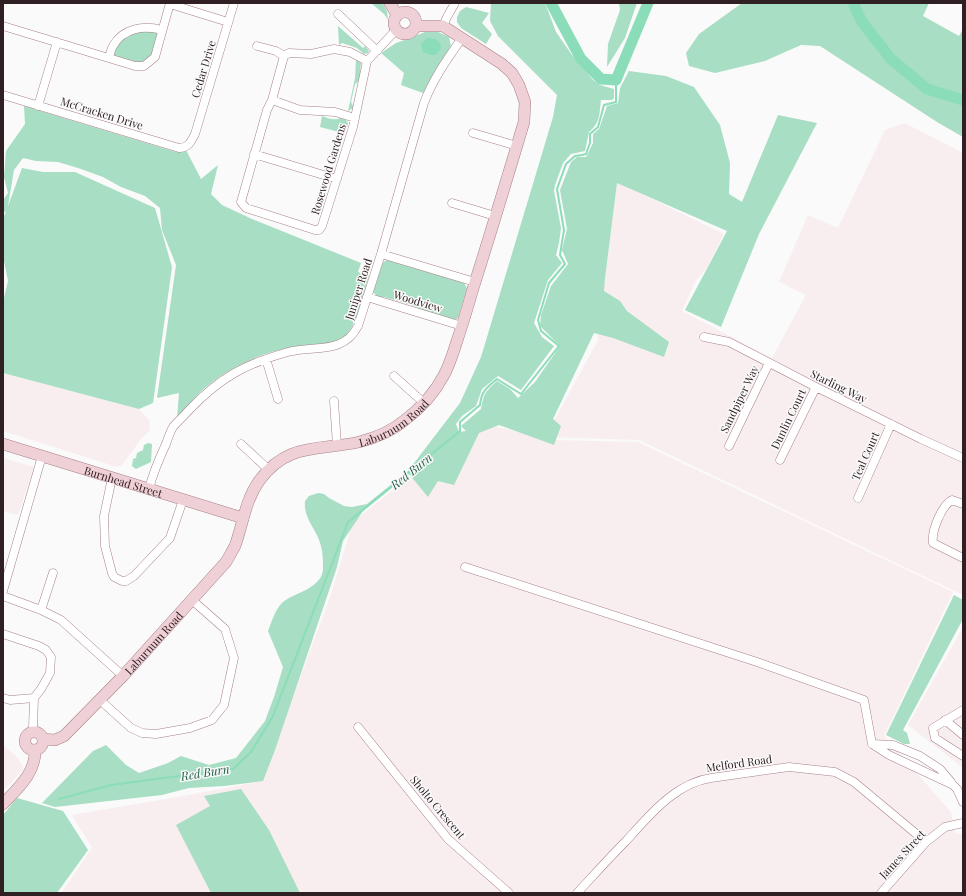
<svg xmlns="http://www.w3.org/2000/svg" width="966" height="896" font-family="'Playfair Display',serif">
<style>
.built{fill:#f9eeef}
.green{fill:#a7dec4}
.water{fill:#8addb8}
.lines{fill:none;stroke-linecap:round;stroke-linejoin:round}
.stream{stroke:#8addb8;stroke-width:2}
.river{stroke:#8addb8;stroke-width:11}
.street-casing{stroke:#a88187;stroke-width:9}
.secondary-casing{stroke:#a88187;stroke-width:12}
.street{stroke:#fff;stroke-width:8}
.secondary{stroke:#eed0d6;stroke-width:11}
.labels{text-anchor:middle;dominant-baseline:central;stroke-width:3;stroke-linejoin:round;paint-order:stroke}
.street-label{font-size:11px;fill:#302023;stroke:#fafafa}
.water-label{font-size:12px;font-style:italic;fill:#236149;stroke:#fafafa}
</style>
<rect width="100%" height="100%" fill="#fafafa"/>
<!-- built -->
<path class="built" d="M905,123l58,30v442l-324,-155 -94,-3 52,-95 20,-160 107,52 -18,35 -10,11 -14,31 90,47 34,-63 -27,-13 29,-67 30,13 47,-98z
M3,373l136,36 10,11 1,10 -9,9 -19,26 -5,2 -114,-36z
M477,422l75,18 86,2 315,150 -69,144 67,76 4,21 8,1v59h-902l31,-45 -20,-33 116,-20 74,-14 68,-184 23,-75z
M3,458l31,9 -16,48 -15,-4z
M963,627v141l-55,-43z
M3,745l14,12 7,11 -21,24z"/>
<!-- green -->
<path class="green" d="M371,3h12l4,8 1,9 -4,-6z
M491,3h54l11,29 16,23 21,25 7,5 14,4v9l-2,2h-11c-2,14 0,22 -12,32l-4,19 -14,3 -8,9 -8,22 -1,6 7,37 -2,15 -3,12 6,8 -14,17 -14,43 8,14 12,9 -33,44 -23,-14 -16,13 -6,17 -14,10 -6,8 3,8 7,-1 -5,-5 20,-17c3,-16 4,-17 16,-28l13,8 8,9 17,-16 25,-36 -20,-20 1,-11 10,-29 17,-22 -6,-14 5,-21 -7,-39 11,-28 6,-5h9l7,-14v-9l6,-5 8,-23 11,-3 2,-15 9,-17 37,5 28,11 26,38 10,38 -1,31 13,8 36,-87 39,8 -58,111 -38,93 -36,-17 42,-79 -110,-48 -12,95 -1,13 16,10 7,10 42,31 -5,15 -51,-19 -19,-5 -41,86 8,7 -7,19 -55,-20 -20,8 -25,52 -16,-4 -10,16 -19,-23 -46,37 -20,30 -6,26 -62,183 -12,31 -39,5 -35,2 -27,7 -107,12 -13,-4 51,-52 13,-6 20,20 13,8 29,-10 13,-7 28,9 27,-7 29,-37 9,-24 9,-30 -15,-36c4,-10 7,-21 14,-28 12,-11 38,-13 41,-33 0,-8 0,-17 -2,-24 -4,-17 -18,-27 -16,-45l4,-5 6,-2 4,-1 5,1 5,4 15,8 8,1 15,-3 41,-33 52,-68 21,-46 72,-240 4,-22 -59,-59 -8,-15z
M619,3h18l-12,35 -18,29 1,-23 12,-34z
M742,3h187l-6,13 36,20 4,-7v108l-26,-15 -117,-76 -19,-1 -36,16 -50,12 -26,-7 -3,-13 13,-19z
M466,7l23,6 -7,10 10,11 -6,10 -25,-16 -4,-6v-5l3,-6z
M338,26l25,22 2,-2 4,5 -1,2 -4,1 -7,-6 -15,-5 -3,2z
M133,29l29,1 -7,27 -11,9 -35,-8 4,-12z
M431,31l7,1 11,5 2,9 -28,47 -22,-8 3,-12 -23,-20 15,-10 17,-6 12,-5z
M356,60l5,3 -2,18 -4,3 -4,18 2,4v2l-5,3 7,-33z
M24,106l152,46 10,-2 15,29 17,-14 -7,29 11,11 30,14 109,44 -3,9 11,4c-5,15 -12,49 -23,59 -14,12 -36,9 -53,12 -31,5 -63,20 -87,40 -11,9 -20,21 -29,31l2,-25 -22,5 19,-133 -14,-35 -2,-22 -15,-12 -24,-9 -18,-10 -25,-9 -20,-6 -22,-1 -13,-3 -9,12 -6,36 14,-38 21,4h32l80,36 17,59 -19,136 -14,6 -136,-36v-71l5,-21 -5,-25v-37l3,-8 -3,2v-13l5,-7 -4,-16 2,-26 19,-27z
M322,116c5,2 13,5 18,2l6,2 2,3 -1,5 -3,1 -1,4 -23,-6z
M388,260l76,23 3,5 -9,30 -4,2 -38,-11 -2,-3 -30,-9 -5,1 -6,-6 10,-30z
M148,443l4,1 -1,18 -15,7 -4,-3 1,-7 3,-1 1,-5 6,-3 1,-5z
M954,595l9,5v19l-60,111 4,3 3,11h-6l-18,-9z
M241,789l28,41 31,63h-89l-35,-68 34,-19 -6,-10z
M17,798l46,13 25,39 -31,43h-54v-78z"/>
<!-- water -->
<path class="water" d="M427,38c13,-1 19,9 8,17h-4l-8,-3 -2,-8z"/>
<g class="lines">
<!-- stream -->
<path class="stream" d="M59,799l52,-14 122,-16 18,-17 22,-36 75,-194 112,-91v-9l20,-17c1,-13 7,-18 17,-26l24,15 38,-48 -18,-15 -3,-11 11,-37 16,-19 -5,-9 4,-25 -7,-41 9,-25 9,-8 7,-1 4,-1 4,-11v-9l8,-7 6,-22 12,-3v-22"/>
<!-- river -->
<path class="river" d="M551,3l30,56 20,20 15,1 32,-77
M853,3l9,19 29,37 36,30 36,11"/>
<defs>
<path id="street" d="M170,4l58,18
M338,14l39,37
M3,26l132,40h9l11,-9 15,-54
M443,26l4,-9 8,-14
M257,46l19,5 8,5
M284,56l-12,44 -5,10 -26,92 5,6 69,22h4l3,-4 31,-99 14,-66 29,-31
M284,56l5,-3 22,1 23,-5 16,3 17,9
M109,58c1,-4 2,-9 4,-12 10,-18 31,-21 49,-16
M3,95l176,53c9,0 12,-6 16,-14l39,-131
M272,100l28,10 35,2 20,6
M38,106l19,-64
M473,133l44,13
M254,154l83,25
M452,203l43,13
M381,254l94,28
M367,297l95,29
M704,337l25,5 87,45 105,52 42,19
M266,359l12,40
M394,376l30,27
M334,401l3,44
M241,444l28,26
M729,446l40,-83
M780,460l36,-73
M112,478l-8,38 1,30 7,27 2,4 8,4h4l8,-5 36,-38 13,-38
M149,489c4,-16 10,-30 17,-45 2,-6 4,-12 7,-17 5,-6 12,-12 17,-18 31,-32 55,-45 98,-57 27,-7 55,3 70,-26l23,-72 43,-151c9,-24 24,-45 38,-65
M858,498l33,-74
M963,504l-11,-4c-10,5 -21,31 -19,43l30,15
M465,567l292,95 107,38 8,44 17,11 64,30 4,4 6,13
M3,591l39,-135
M3,596l38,14 20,10 62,56
M41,610l12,-37
M3,634l36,12 7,4 5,7 -1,16 -9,16 -7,9 -1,30 1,4
M3,698l7,2 24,-2
M100,700l31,28 11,5 14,1 34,-6 22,-8 12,-15 10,-47 -9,-29 -33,-29
M963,710l-30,18 2,10 28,18
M945,720l18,15
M358,727l90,112 61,54
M872,744l21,1 27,11 20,13 11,13
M577,893c16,-17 32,-35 49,-52 23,-25 49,-58 85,-63l78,-11 46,5 19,10 72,60
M881,893l45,-51 19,-15 18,-4"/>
<g id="secondary">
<path d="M390,3l7,12"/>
<circle cx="405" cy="23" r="11"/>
<path id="s1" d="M3,444l240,74"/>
<circle cx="34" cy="741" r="9"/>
<path id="s2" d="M43,739l12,1 9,-4 59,-60 103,-114c3,-5 6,-11 9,-16 8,-22 10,-45 24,-65 28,-39 60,-30 100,-39 16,-4 33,-11 46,-22 16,-12 30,-28 39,-45 5,-9 8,-19 11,-28 6,-18 12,-37 17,-55 18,-57 35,-113 52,-170l1,-20 -6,-17 -7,-12 -10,-9 -59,-38h-27"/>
<path d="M3,804c14,-15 33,-31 32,-54"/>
</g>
</defs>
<!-- street casing -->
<use href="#street" class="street-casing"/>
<!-- secondary casing -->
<use href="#secondary" class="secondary-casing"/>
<!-- street -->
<use href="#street" class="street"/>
<!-- secondary -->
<use href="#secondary" class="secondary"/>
</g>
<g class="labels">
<!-- street labels -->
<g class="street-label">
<text transform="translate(203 69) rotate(-73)">Cedar Drive</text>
<text transform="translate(102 113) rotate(17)">McCracken Drive</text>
<text transform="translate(328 169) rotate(-73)">Rosewood Gardens</text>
<text transform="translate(358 289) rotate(-72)">Juniper Road</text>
<text transform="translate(418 301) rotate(17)">Woodview</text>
<text transform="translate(839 386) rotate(26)">Starling Way</text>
<text transform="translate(739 399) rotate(-64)">Sandpiper Way</text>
<text stroke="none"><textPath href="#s2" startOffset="499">Laburnum Road</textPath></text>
<text transform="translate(788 419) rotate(-64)">Dunlin Court</text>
<text transform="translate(865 456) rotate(-66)">Teal Court</text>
<text stroke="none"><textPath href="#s1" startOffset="126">Burnhead Street</textPath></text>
<text stroke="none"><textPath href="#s2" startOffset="151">Laburnum Road</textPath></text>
<text transform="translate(739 763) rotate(-8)">Melford Road</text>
<text transform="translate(438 807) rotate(50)">Sholto Crescent</text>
<text transform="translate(902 854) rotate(-47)">James Street</text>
</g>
<!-- water labels -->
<g class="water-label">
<text transform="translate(411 471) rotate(-39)">Red Burn</text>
<text transform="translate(205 772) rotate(-9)">Red Burn</text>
</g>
</g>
<!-- border -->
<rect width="966" height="896" fill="none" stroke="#302023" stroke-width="8"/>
</svg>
